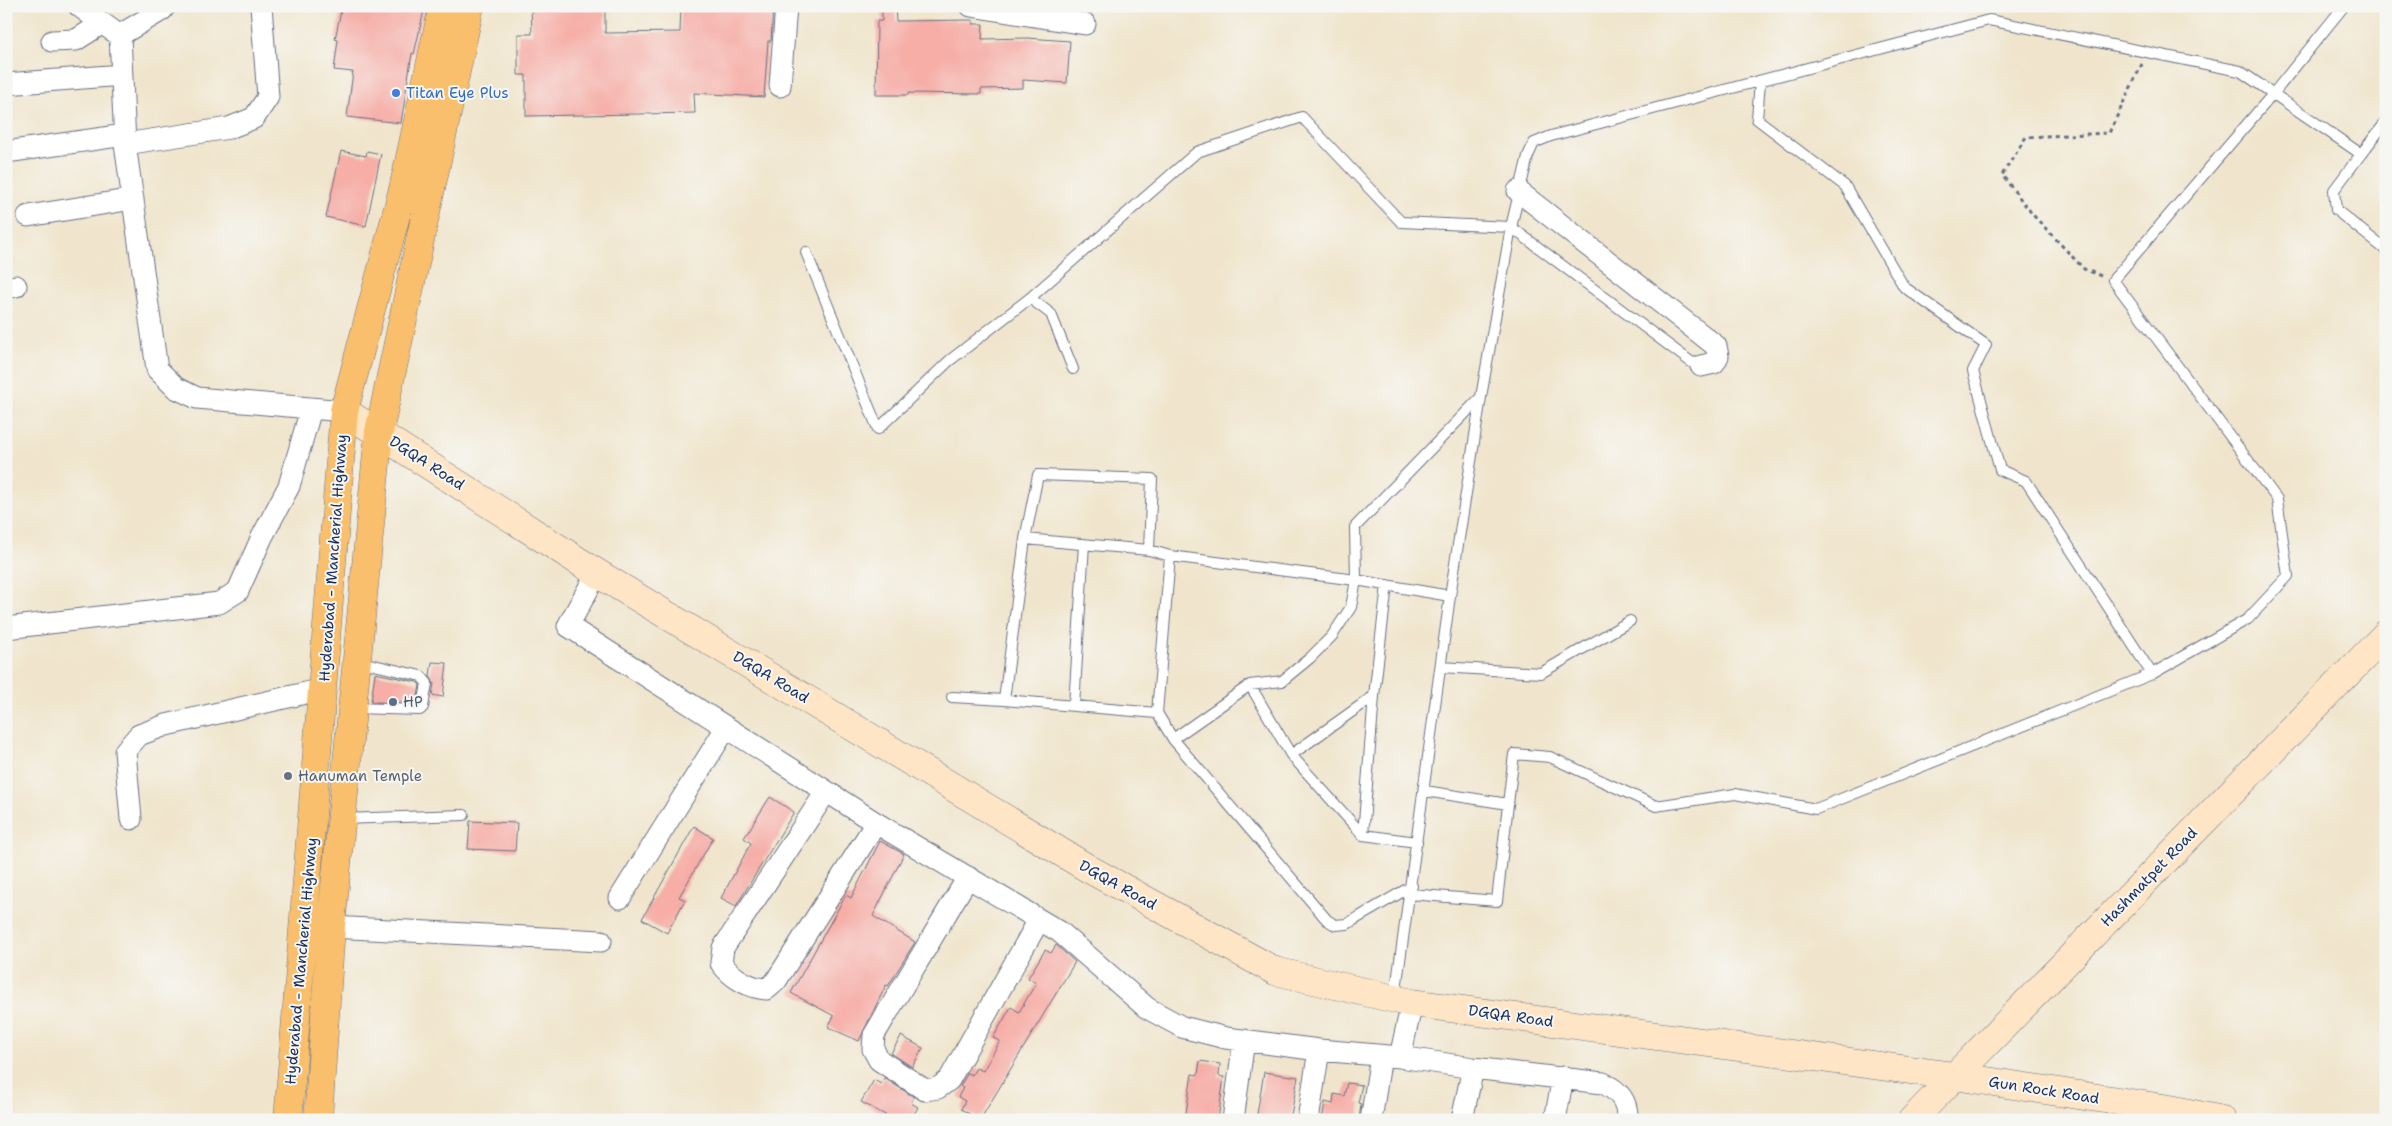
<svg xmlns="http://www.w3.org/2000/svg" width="2392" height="1126" font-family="'Shantell Sans',sans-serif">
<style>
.building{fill:#f6aea7}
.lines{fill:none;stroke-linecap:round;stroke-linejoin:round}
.service-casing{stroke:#666f84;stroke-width:12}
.minor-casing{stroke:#666f84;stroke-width:23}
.secondary-casing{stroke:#666f84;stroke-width:29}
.primary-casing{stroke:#666f84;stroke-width:29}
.path{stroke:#666f84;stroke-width:3;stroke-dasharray:4 4;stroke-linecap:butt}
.service{stroke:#fff;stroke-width:10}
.minor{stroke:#fff;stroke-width:21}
.secondary{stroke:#fde5c5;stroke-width:28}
.primary{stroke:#f9bf6d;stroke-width:28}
.shop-dot{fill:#3f7fe0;stroke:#f6f6f2;stroke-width:2}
.service-dot{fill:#5c6f8a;stroke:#f6f6f2;stroke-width:2}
.worship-dot{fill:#6b7280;stroke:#f6f6f2;stroke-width:2}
.labels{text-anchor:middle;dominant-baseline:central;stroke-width:4;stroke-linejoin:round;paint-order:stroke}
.shop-label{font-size:15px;fill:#366cbe;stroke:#f6f6f2;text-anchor:start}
.street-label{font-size:15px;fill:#1b2f5e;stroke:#f6f6f2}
.service-label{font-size:15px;fill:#4e5e75;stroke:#f6f6f2;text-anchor:start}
.worship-label{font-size:15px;fill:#5b616d;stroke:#f6f6f2;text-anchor:start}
</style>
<rect width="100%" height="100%" fill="#f6f6f2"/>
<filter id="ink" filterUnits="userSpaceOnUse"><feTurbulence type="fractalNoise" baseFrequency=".02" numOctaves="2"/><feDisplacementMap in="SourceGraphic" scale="10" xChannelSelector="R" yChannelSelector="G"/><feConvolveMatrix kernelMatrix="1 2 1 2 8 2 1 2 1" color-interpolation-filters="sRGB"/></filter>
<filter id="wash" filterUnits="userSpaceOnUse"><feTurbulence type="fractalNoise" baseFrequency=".0096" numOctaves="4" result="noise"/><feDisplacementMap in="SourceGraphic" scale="20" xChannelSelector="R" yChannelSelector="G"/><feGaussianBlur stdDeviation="1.12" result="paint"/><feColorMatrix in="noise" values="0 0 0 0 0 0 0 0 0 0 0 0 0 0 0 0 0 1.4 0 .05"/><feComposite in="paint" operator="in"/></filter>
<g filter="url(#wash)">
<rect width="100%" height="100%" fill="#f0e5cc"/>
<g id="blocks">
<!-- building -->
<path class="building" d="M342,6l22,3 1,-3h60l-11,48 -2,-1 -11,70 -54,-6 6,-45 -19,-2 4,-30 -3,-1z
M531,6h74v27l75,-1 1,-26h92l-2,35h-3l-4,56 -70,-4 1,20 -169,3v-41h-8v-41h14z
M882,6h13l1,15 77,-1v4h10l-1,15 45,-1 43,3 -3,42 -44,-3v8l-42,1v5l-73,-1v2h-32l1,-74h5z
M341,151l25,5 1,-5 14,3 -15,72 -40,-9z
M432,662l15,1 -4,34 -11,-2 2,-11 -4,-8z
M375,673l42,9 3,3 -3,18 -46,-1z
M770,797l24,15 -58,94 -15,-8 30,-55 -7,-5z
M470,821l47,2 -2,28 -47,-2z
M694,826l19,12 -34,59 6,3 -18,33 -25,-14z
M880,841l24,13 -31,62 42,26 -27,44 -2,-1 -27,56 -31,-14 6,-11 -43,-23 55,-98 5,3z
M1056,945l19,17 -95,158 -19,-11 4,-8 -7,-4 5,-9 -3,-2 8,-13 4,2 4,-7 7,3 17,-30 -7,-3 18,-31 8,5 17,-29 -8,-5 17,-28 6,3z
M901,1036l22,12 -11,19 -21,-14z
M1200,1061l20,3 -1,12 5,1 -6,43 -33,-1 7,-45 6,1z
M1264,1072l34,5 -8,43h-34z
M884,1078l30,19 -3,6 7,4 -7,13h-16l-34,-18 13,-22 7,4z
M1347,1083l15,2 -4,18 3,1 -2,16h-37l3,-18 8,2 1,-10 10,2z"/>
</g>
</g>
<g filter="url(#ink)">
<use href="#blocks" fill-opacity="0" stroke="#666f84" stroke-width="1"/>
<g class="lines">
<defs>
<path id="service" d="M1760,82l-3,37 88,67 59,101 82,58 -13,26 27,99 26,11 126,193
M2361,154l25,-32
M806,252l72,177 71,-68 81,-63 167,-146 105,-35 99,105 110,5 180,135 10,4
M1030,298l21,16 22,55
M1025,539l13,-64 114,4 -3,71
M1170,556l186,24 -5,27 -19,29 -22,22 -28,23 -32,4 -77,54
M1387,585l-13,111 -11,139 54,7
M1450,596l-94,-16 -1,-53 126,-130
M1441,667l100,6 89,-52
M1250,685l41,70
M952,697l52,3
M1074,706l10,-162
M354,708l66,2 3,-3 4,-24 -6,-7 -64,-15
M1157,713l-153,-13 21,-161 124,11 21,6 -13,157 16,26 154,181 8,5 12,-1 65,-38
M1508,804l6,-50 36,3 106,49 79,-12 81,15 336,-135 96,-55 40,-43 -11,-77 -164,-219 160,-186 71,-88
M342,819l122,-4
M1363,835l-72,-80 83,-59
M1410,894l87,7 11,-97 -83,-13
M1395,997l55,-401 31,-199 30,-170 17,-71 6,-13 17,-7 438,-116 251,51 121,83 -27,36 2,20 50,40"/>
<path id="minor" d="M79,6l34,25
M165,6l-3,4 -42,25 5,109 32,225 19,19 21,10 147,13
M971,6l114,18
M52,41l24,-1 25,-16
M6,84l116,-9
M780,86l6,-80
M125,144l104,-16 25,-10 14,-21 -7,-91
M6,152l119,-17
M1518,191l198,155 2,10 -4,7 -13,3
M28,216l105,-17
M6,288l10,-2
M597,573l-29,53 308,197 184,109 87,76 35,19 44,11 93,12 81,7 73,11 130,15c16,8 25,18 24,37
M6,628l213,-25 19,-12 24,-54 27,-51 22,-77
M826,792l-103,156 -2,15c11,15 28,25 46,26l9,-8 100,-158
M131,819l-6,-68 14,-16 27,-10 157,-36
M968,877l-94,158 -1,14 6,11 46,30 13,-2 11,-8 90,-160
M620,898l106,-170
M331,927l270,14
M1400,1057l12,-54
M1233,1120l11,-80
M1308,1120l11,-70
M1371,1120l10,-64
M1462,1120l11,-52
M1555,1120l8,-43"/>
<path id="secondary" d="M344,411l253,162 492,296 186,102 137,32 542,73 216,33 52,11
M1912,1120l474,-486"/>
<path id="primary" d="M288,1120l56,-709 59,-222 40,-183
M318,1120l13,-193 48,-495 91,-426"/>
</defs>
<!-- service casing -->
<use href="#service" class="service-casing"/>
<!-- minor casing -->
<use href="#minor" class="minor-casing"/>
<!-- secondary casing -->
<use href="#secondary" class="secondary-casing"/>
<!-- primary casing -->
<use href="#primary" class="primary-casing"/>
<!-- path -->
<path class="path" d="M2101,276l-17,-7 -51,-54 -31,-40 24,-38 83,-4 33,-69"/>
<!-- service -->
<use href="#service" class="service"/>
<!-- minor -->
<use href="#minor" class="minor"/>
<!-- secondary -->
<use href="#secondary" class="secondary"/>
<!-- primary -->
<use href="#primary" class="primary"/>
</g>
</g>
<!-- markers -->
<circle class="shop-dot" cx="396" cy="93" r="5"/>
<circle class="service-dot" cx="393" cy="702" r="5"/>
<circle class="worship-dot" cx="288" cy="776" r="5"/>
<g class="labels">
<!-- shop labels -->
<g class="shop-label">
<text x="406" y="93">Titan Eye Plus</text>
</g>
<!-- street labels -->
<g class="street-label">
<text transform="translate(427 463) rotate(33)">DGQA Road</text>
<text transform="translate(333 558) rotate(-86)">Hyderabad - Mancherial Highway</text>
<text transform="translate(771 677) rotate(31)">DGQA Road</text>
<text transform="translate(2149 877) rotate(-46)">Hashmatpet Road</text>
<text transform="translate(1118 885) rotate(29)">DGQA Road</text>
<text transform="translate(301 961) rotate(-85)">Hyderabad - Mancherial Highway</text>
<text transform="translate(1511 1016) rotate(8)">DGQA Road</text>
<text transform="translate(2044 1090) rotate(9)">Gun Rock Road</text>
</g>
<!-- service labels -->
<g class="service-label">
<text x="403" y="702">HP</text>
</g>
<!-- worship labels -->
<g class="worship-label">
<text x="298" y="776">Hanuman Temple</text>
</g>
</g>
<!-- margin -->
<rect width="2392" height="1126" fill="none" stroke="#f6f6f2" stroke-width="25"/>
</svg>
